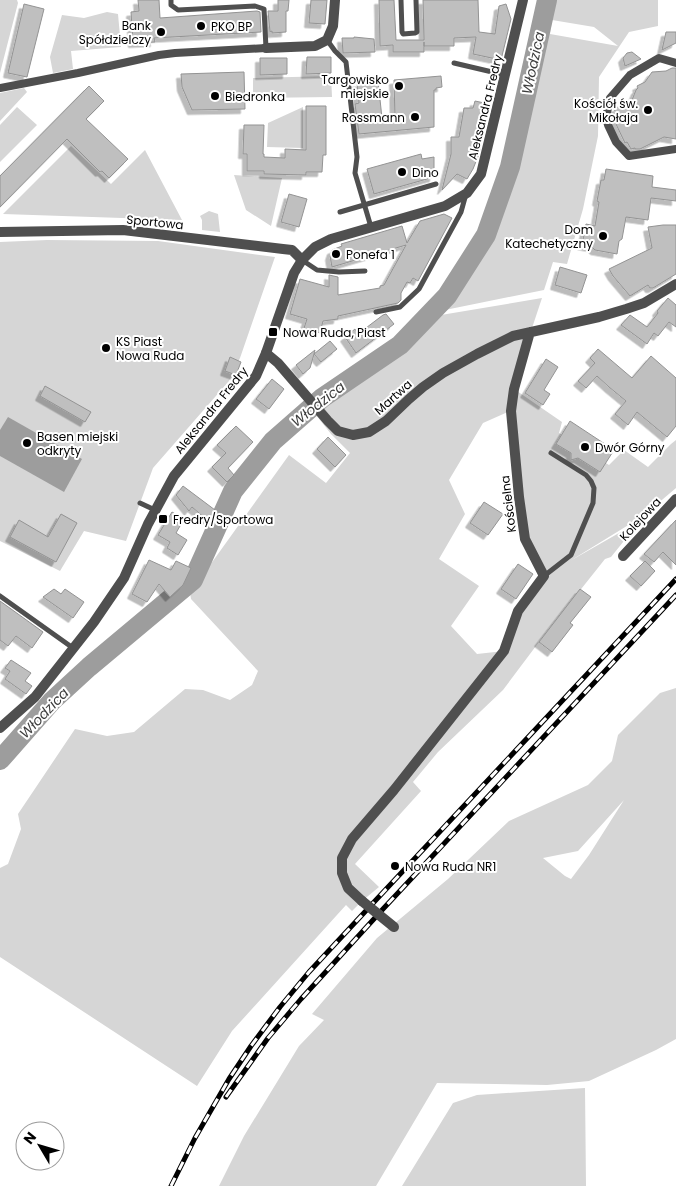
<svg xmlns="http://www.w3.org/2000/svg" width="676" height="1186" font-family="Poppins,sans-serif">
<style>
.green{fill:#d6d6d6;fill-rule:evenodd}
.water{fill:#9d9d9d}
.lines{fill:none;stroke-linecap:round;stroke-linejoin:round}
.river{stroke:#9d9d9d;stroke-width:20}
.building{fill:#bfbfbf;stroke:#939393;filter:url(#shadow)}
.service{stroke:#4f4f4f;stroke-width:5}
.pedestrian{stroke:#4f4f4f;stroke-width:8}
.minor{stroke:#4f4f4f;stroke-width:10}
.tertiary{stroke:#4f4f4f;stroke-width:10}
.rail-casing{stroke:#000;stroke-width:5}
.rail{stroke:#fff;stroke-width:3;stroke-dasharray:9;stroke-linecap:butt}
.minor-bridge{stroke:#4f4f4f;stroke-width:10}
.poi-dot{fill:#000;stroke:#fff;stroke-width:2}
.labels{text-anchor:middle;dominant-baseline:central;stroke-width:4;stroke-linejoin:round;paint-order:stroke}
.poi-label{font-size:12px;fill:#000;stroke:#fff;text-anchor:start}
.street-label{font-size:12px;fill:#000;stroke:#fff}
.water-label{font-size:14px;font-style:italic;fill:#3e3e3e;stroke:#fff}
</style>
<defs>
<filter id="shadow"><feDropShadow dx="-4.5" dy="4.5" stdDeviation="0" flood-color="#0004"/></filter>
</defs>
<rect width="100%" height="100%" fill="#fff"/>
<!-- green -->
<path class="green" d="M0,0h17l1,3 -18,70z
M547,0h111v26l-29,6 -30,45 -1,59 -15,73 -16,55 -14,-2 -9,28 -99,20 -4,5 101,-17 -9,27 -3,7 -16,57 48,33 -3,11 50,32 15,-15 24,17 23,-23 5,-4v48l-33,28 -73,45 70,-40 -29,36 -6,2 -66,83 -36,48 -65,62 -25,30 8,9 -66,73 24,23 -17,14 -10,10 -6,-6 -114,126 -35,55 -197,-129v-89l8,-4 13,-35 -3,-15 57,-85 32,7 27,-4 51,-43 18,1 27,10 22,-15 6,-14 -67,-72 -1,-6 99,-138 37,28 24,-30 -19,-19 -19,-24 10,-12 78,-53 47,-49 39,-61 24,-68zM552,20l42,7 24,19 -68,-12zM510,411l15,128 19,37 -26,35 -14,40 -27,3 -26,-28 28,-40 -40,-27 26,-45 -16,-34 34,-57z
M107,12l11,2 3,33 -50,4 2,18 -20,4 -3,-16 12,-42 22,3z
M331,76l1,21 -79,1v-20z
M24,88l3,4 -27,29v-28z
M17,107l20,18 -37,37v-37z
M303,107v41l-36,-1 1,-24z
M71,146l40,38 34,-34 37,70 -179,-6z
M234,175l48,3 -11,48 -25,-16z
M209,211l9,3 2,18 -18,-2v-10l-2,-4z
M47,240l111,1 117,16 -35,101 -11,23 -76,87 -27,73 -42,-10 -24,40 -60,-30v-299z
M676,688v351l-20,11 -67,31 -42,4 -110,-2 -61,103h-157l25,-50 55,-90 25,-26 -12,-6 65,-76 71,-59 61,-58 79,-36 24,-24 6,-26 42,-42zM624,800l-35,55 -18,24 -6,-3 -22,-18 35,-7z
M585,1088l1,98h-184l51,-83 24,-8z"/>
<!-- water -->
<path class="water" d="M8,417l74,42 -18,33 -64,-36v-26z"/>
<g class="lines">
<!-- river -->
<path class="river" d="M0,760l52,-59 37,-34 104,-87 40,-89 40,-50 49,-43 78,-53 47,-49 39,-61 24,-68 37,-167"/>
</g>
<!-- building -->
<path class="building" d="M138,0h21l1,18 97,-7 3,1 1,20 -107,6 1,4 -22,1 -2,-31 8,-1z
M278,0h11l-1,11h-2v21l-14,1v-2l-2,1 -2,-21h10z
M311,0h16l-2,24 -16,-1z
M379,0h15l2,40h28l-1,-40h55l1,32 16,2 4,-28 7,-2 5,15 -10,41 -28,-6 3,-17 -22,1v8h-30v-4v10h-31v-7l-13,1z
M24,4l20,5 -17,68 -19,-4z
M666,32h10v11l-14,7z
M354,37l20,2 1,13 -32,1 -1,-15h12z
M632,52l9,7 -16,7 -2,-8 4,-5z
M307,57h24v16l-25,1z
M260,58h27v16l-27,1z
M672,68h4v71l-12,-2 -24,12h-5v-1l-4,1 -4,-7 -2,1 -10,-21 2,-1 -4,-7 3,-1 -2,-4 18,-9 4,-10 2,-2 -1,-2 8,-4 7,-10 14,-1z
M244,72l1,37 -53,1 -10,-23 -1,-13z
M441,76l1,11 -6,1v2h-2v37l-75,7 -4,-30 4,-1 -2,-20 21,-2 4,37h13l-1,-38z
M89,86l15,15 -18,18 42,40 -19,19 -7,-7 -2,1 -33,-33 -67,68v-31z
M475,101l14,3 -10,50 -6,15 -6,10 -10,-5 -15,16 9,-36v-17h8l5,-29h9z
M306,106h20v49h-3l-1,17h-16v3l-42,-1v-3h-17v-17h-4l1,-29h20l-1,29h1v3l21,1v-9l21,1z
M421,154l1,5 12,-2v20l-60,17 -7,-25z
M606,169l47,7 -1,11 24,3v11l-25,-3 -3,22 -22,-3 -4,22 -3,2 -2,13 -22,-4 -3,-3 -10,-2 4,-21 9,2 4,-24 -2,-1 4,-21h3z
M289,194l18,5 -8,28 -18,-5z
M444,214l8,4 -34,63 -5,-3 -3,5 -3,-1 -6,11v7l-3,3 -60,13v3l-15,2 -3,12 -16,-5 3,-9 -17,-5 10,-35 29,8v-12l9,2v18l42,-7v-2l4,-1 22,-40 -74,22 -2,-11 2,-6 10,-4 -1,-2 61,-18 5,17 13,-22z
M663,225h13v49l-23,14h-3l-2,-3 -18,11 -17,-20 -4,-7 43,-21 -4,-21z
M560,267l27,8 -6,18 -26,-8z
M668,298l8,7v22l-7,-5 -11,14 -4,-3 -7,11 -26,-19 9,-10 17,12 11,-14 -1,-2z
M386,314l8,10 -38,29 -11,-16 10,-8 3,5 25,-19z
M330,341l7,8 -16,13 -7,-8 -4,14 -7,6 -7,-9 19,-15 -1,4z
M598,349l34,29 19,-22 25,22v48l-9,11 -30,-25 -9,13 -13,-11 11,-13 -17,-14 -12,-11 -11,12 -8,-7 17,-18 -5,-5z
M230,357l11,5 -5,13 -11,-4z
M546,359l12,8 -14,23 6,4 -7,11 -18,-12z
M272,379l12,10 -15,20 -13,-10z
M45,386l46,26 -6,10 -45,-26z
M570,421l44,29 -14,22 -22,-14 -7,2v-7l-15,-9z
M236,426l17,16 -25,26 6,7 -7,7 -15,-15 14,-14 -9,-8z
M328,437l18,18 -11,12 -18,-18z
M183,486l32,24 -8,10 -15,-13 -3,4 -13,-16z
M484,502l19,12 -15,21 -18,-12z
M172,512l12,7 -8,14 11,7 -9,15 -11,-7 3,-6 -12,-7z
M61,514l16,9 -21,39 -46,-25 9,-17 29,17z
M676,520v45l-13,-13 -9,10 -10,-8z
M149,560l22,10 5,-9 15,7 -8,17 -13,12 -11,-13 -12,18 -15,-8z
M645,561l10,10 -14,15 -11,-10z
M518,564l15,10 -17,25 -15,-10z
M54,589l7,5 4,-5 19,13 -11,16 -30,-21z
M580,589l11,8 -21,26 3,2 -21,27 -13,-10z
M0,601l43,31 -11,16 -16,-12 -8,10 -8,-6z
M11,660l20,13 -6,8 7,5 -6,8 -21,-15 5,-8 -5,-3z"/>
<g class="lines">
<!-- service -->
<path class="service" d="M171,0v5l7,5 77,-4 9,3 2,39
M401,0l1,32 1,2 12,-1 2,-1 -1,-32
M327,40l8,11 11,11 11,95 -2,16 16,54
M454,63l51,12
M340,212l96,-28
M302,260l15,10 22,2 26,-1
M376,312l24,-5 19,-18 42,-77 5,-18
M140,503l15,7
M544,576l27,-21 22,-52 1,-15 -3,-7 -5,-6 -35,-22
M0,596l73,52"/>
<!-- pedestrian -->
<path class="pedestrian" d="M676,63l-17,-5 -29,17 -20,23 -4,20 2,7 8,17 13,14 47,-7
M0,88l78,-15 81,-18 16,-2 91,-5"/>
<!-- minor -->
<path class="minor" d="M266,48l49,-2 12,-6 6,-14 2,-26
M0,232l123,-2 160,19 9,1 10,10
M266,353l12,10 50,58 10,10 15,4 16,-3 17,-11 23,-22 14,-12 20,-14 34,-19 36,-18 86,-19 27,-8 18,-6 32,-19
M623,556l53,-57
M362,901l-14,-13 -6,-15v-15l10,-19 42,-49 110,-139 14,-40 26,-35 -19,-37 -6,-42 -8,-86 3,-22 16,-57"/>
<!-- tertiary -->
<path class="tertiary" d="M0,728l35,-31 59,-75 30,-44 24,-54 26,-48 82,-100 10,-23 28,-80 8,-13 13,-13 16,-8 114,-33 22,-13 14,-19 42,-174"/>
<defs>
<path id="rail" d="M226,1097l42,-59 33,-39 82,-90 293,-314
M171,1186l24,-48 34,-59 22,-33 29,-39 29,-35 66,-71 301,-322"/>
</defs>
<!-- rail casing -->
<use href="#rail" class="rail-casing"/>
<!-- rail -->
<use href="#rail" class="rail"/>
<!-- minor-bridge -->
<path class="minor-bridge" d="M362,901l32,26"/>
</g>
<!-- markers -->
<g class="poi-dot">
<circle cx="201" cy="26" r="5"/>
<circle cx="161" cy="32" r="5"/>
<circle cx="399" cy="86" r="5"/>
<circle cx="215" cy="96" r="5"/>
<circle cx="648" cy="110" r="5"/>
<circle cx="415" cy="117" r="5"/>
<circle cx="402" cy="172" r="5"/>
<circle cx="603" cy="236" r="5"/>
<circle cx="336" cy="254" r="5"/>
<rect x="268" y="327" width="10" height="10" rx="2.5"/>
<circle cx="106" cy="348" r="5"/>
<circle cx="27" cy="443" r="5"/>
<circle cx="585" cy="447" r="5"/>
<rect x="158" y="514" width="10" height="10" rx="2.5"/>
<circle cx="395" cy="866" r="5"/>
</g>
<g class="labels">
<!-- poi labels -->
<g class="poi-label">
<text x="151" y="25" text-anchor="end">Bank<tspan x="151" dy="14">Spółdzielczy</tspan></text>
<text x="211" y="26">PKO BP</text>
<text x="389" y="79" text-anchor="end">Targowisko<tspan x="389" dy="14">miejskie</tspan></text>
<text x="225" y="96">Biedronka</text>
<text x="638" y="103" text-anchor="end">Kościół św.<tspan x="638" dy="14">Mikołaja</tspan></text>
<text x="405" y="117" text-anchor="end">Rossmann</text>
<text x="412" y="172">Dino</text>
<text x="593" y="229" text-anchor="end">Dom<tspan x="593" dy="14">Katechetyczny</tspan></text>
<text x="346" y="254">Ponefa 1</text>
<text x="283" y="332">Nowa Ruda, Piast</text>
<text x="116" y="341">KS Piast<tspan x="116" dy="14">Nowa Ruda</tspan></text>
<text x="37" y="436">Basen miejski<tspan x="37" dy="14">odkryty</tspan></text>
<text x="595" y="447">Dwór Górny</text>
<text x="173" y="519">Fredry/Sportowa</text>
<text x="405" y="866">Nowa Ruda NR1</text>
</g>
<!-- street labels -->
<g class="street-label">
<text transform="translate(485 107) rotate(-76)">Aleksandra Fredry</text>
<text transform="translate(155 222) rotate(6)">Sportowa</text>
<text transform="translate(393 397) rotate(-42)">Martwa</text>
<text transform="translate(211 410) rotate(-51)">Aleksandra Fredry</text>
<text transform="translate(508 504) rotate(-97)">Kościelna</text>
<text transform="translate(640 519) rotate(-47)">Kolejowa</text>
</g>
<!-- water labels -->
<g class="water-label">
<text transform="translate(533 63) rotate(-78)">Włodzica</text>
<text transform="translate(318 404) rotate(-38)">Włodzica</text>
<text transform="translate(44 713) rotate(-46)">Włodzica</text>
</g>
</g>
<!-- north arrow -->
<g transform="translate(40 1146) rotate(308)"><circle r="24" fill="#ffffff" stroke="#999999"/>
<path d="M0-4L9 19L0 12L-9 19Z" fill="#000000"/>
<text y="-8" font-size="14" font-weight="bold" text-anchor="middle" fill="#000000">N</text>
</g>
</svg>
